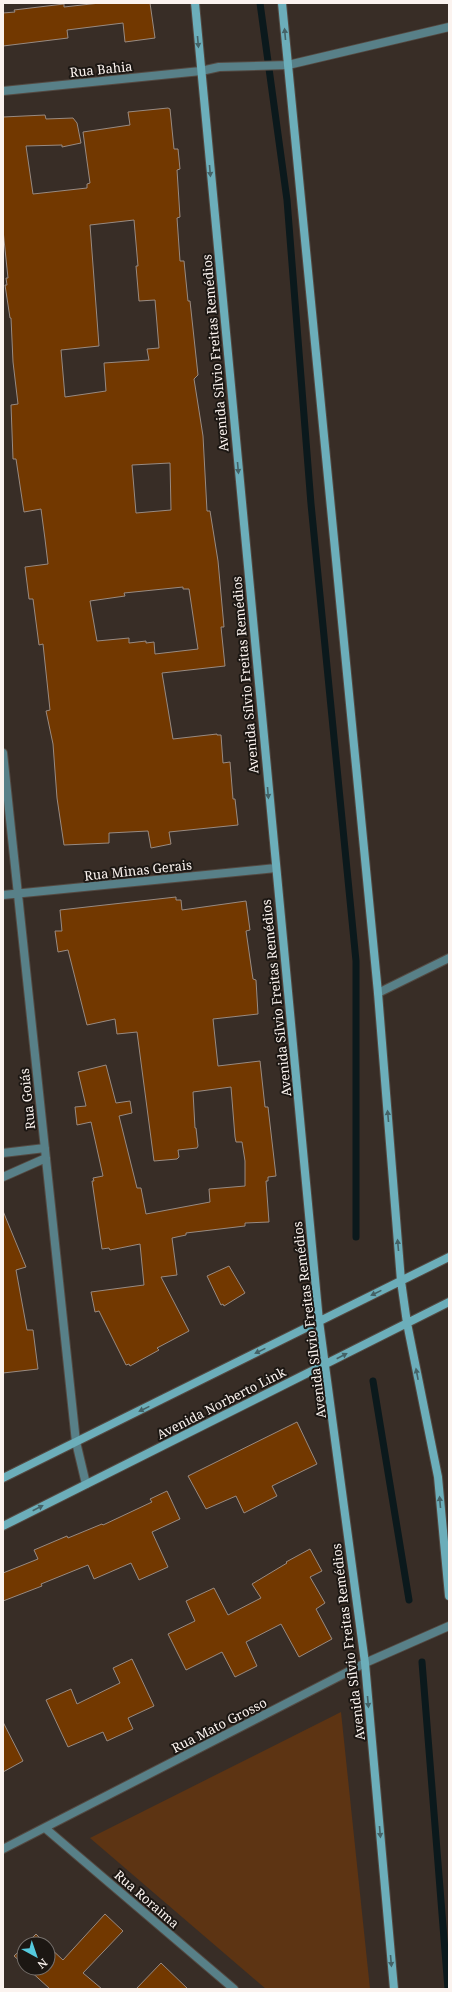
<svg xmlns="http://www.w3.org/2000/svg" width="452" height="1992" font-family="'Noto Serif',serif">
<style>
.green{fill:#5d3413}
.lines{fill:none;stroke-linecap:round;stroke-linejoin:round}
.stream{stroke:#0b191c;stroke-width:7}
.building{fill:#723800;stroke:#988a81;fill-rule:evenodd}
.street-casing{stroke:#534942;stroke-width:10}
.secondary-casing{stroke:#534942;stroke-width:10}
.street{stroke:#588088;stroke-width:8}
.secondary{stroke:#6caeba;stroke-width:8}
.oneway{fill:#446266}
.labels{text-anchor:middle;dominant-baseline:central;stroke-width:4;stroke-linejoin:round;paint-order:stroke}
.street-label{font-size:13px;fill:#fbf3ef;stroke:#1c1713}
</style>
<rect width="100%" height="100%" fill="#382d26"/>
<!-- green -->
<path class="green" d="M341,1712l29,277h-104l-176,-151z"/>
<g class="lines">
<!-- stream -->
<path class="stream" d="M260,3l27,197 24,304 45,457v276
M373,1381l36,219
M422,1662l26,327"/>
</g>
<!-- building -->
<path class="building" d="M100,3h50l5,35 -30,4 -2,-19 -56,7 1,8 -65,8v-33l12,-1 -1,-2 50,-6v3z
M168,108l2,1 4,40h4l2,20 -3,1 3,47 -3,1 3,43h4l4,40h2l8,74 -4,4 9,57 4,75h3l8,50 6,66h-3l4,39 -63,7 11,66 44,-5v1h4l2,28 7,-1 3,37h2l3,26 -69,7 2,12 -20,4 -3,-17 -39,2v10l-45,2 -7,-47 -4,-54 -7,-33 4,-1 -7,-66 -4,1 -6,-46h-4l-4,-32 23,-3 -3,-25 -4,-30 -17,3 -8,-53h-3l-2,-54 7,-1 -5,-42 -2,-44h-1l-5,-33h2l-1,-7h2l-5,-48v-113l42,-2 1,4 27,-1 4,5 4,20 -19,4v-2l-36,1 7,48 54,-6v-4l3,-1 -7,-51 47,-7 -2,-13zM134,220l4,46h-2l3,35 16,-1 4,48 -12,1 2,11 -45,3 2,28 -41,6 -4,-47 38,-4 -9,-121zM170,463l1,47 -35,3 -4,-48zM183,587v2h6l9,60 -43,5 -1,-12 -8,1v-2l-17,2v-5l-32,3 -7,-40 35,-5 -1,-3z
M176,897v3h5l1,10 64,-9 4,29 -4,1 7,48 3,1 2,34 -45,5 5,47 42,-5 5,46h3l8,69 -8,1v4h-2l3,41 -24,1v3l-59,7v2l-14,3 5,37 -16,2 28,54 -32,17 2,2 -29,16 -1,-2 -3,1 -27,-54 -4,1 -4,-20 53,-7 -4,-41 -30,6 -1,-2 -7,1 -10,-68h2l-1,-3 10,-2 -12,-54 -14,3 -2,-18 11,-1 -8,-34 28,-7 10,38 14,-2 2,12 -13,3 18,72h4l5,26 64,-12 -1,-13 36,-3v-25l-3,-19h-6l-1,-5 -4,-50 -38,5 2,36h1l2,18 -1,2 -19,2 1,7 -2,2 -23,2 -17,-129 -20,2 -2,-15 -28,6 -19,-75 -10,2 -3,-21h7l-2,-21z
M3,1211l23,56 -10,3 11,60h6l5,39 -35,4z
M229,1266l16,27 -21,13 -1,-2 -2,1 -14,-29z
M297,1422l20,42 -45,22 5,10 -33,17 -8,-17 -30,13 -18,-33z
M167,1491l13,28 -28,13 16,35 -29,13 -8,-17 -37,16 -6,-14 -47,19 1,2 -39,15v-28l35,-14 -4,-9 33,-14 1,2 34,-14 1,1 49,-23 -2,-3z
M310,1549l12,22 -12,6 15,26 -9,6 16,30 -33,18 -18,-33 -35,18 11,24 -22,11 -13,-25 -36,18 -18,-36 27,-13 -9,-20 28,-13 14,27 33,-17 -9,-14 35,-21 -1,-1z
M132,1659l22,47 -26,12 5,11 -26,12 -4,-9 -35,15 -22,-47 25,-11 6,15 43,-21 -7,-15z
M3,1722l20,39 -20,11z
M105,1914l18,17 -40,42 19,16h-52l-23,-21h21v-22l15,14z
M36,1934l10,10h-20z
M24,1946v19l-10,-9z
M161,1963l27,26h-52z"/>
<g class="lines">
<defs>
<path id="street" d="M3,91l198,-20 18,-4 69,-2 161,-38
M3,753l73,689 10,42
M3,895l273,-27
M378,993l71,-35
M3,1153l42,-5
M3,1177l43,-19
M45,1828l189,161
M3,1849l362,-186 84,-37"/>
<path id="secondary" d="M195,3l124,1318 46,342 29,326
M282,3l96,990 23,288 6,42 31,154 11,119
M3,1478l446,-221
M3,1526l446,-224"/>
</defs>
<!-- street casing -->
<use href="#street" class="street-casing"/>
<!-- secondary casing -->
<use href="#secondary" class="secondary-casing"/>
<!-- street -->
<use href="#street" class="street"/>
<!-- secondary -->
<use href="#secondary" class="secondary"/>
</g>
<!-- one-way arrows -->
<defs><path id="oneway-solid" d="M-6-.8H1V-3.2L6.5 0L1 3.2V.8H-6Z"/></defs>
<g class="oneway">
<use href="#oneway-solid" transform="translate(285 34) rotate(-95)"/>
<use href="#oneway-solid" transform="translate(198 42) rotate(85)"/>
<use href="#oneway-solid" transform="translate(210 171) rotate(85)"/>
<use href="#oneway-solid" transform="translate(238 468) rotate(85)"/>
<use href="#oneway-solid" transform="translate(268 793) rotate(85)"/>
<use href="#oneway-solid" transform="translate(388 1116) rotate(-95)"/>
<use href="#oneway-solid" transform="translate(398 1245) rotate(-95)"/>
<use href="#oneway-solid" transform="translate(376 1293) rotate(154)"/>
<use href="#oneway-solid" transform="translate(260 1351) rotate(154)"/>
<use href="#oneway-solid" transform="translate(342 1356) rotate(-27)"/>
<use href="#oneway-solid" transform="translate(417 1374) rotate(-101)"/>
<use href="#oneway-solid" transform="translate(144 1409) rotate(154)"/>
<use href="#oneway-solid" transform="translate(440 1502) rotate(-95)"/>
<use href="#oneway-solid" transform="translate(38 1508) rotate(-27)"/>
<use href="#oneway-solid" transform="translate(368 1702) rotate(85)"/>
<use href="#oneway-solid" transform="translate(380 1832) rotate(85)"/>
<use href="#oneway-solid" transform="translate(391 1961) rotate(85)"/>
</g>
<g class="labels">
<!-- street labels -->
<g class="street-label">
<text transform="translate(101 69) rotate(-6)">Rua Bahia</text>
<text transform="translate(215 353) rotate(-95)">Avenida Sílvio Freitas Remédios</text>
<text transform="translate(245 675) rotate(-95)">Avenida Sílvio Freitas Remédios</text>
<text transform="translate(138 870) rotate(-6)">Rua Minas Gerais</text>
<text transform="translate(276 998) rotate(-96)">Avenida Sílvio Freitas Remédios</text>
<text transform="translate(27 1099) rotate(-96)">Rua Goiás</text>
<text transform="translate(309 1320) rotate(-97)">Avenida Sílvio Freitas Remédios</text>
<text transform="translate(221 1403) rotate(-27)">Avenida Norberto Link</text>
<text transform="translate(348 1642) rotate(-97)">Avenida Sílvio Freitas Remédios</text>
<text transform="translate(219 1725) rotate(-27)">Rua Mato Grosso</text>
<text transform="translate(147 1899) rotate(41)">Rua Roraima</text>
</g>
</g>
<!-- border -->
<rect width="452" height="1992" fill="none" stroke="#fbf3ef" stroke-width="8"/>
<!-- north arrow -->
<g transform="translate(36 1956) rotate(140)"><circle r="19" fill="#1c1713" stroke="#756f6b"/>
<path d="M0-3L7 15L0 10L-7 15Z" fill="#55cade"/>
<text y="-6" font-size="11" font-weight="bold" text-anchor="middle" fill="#fbf3ef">N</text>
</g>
</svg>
